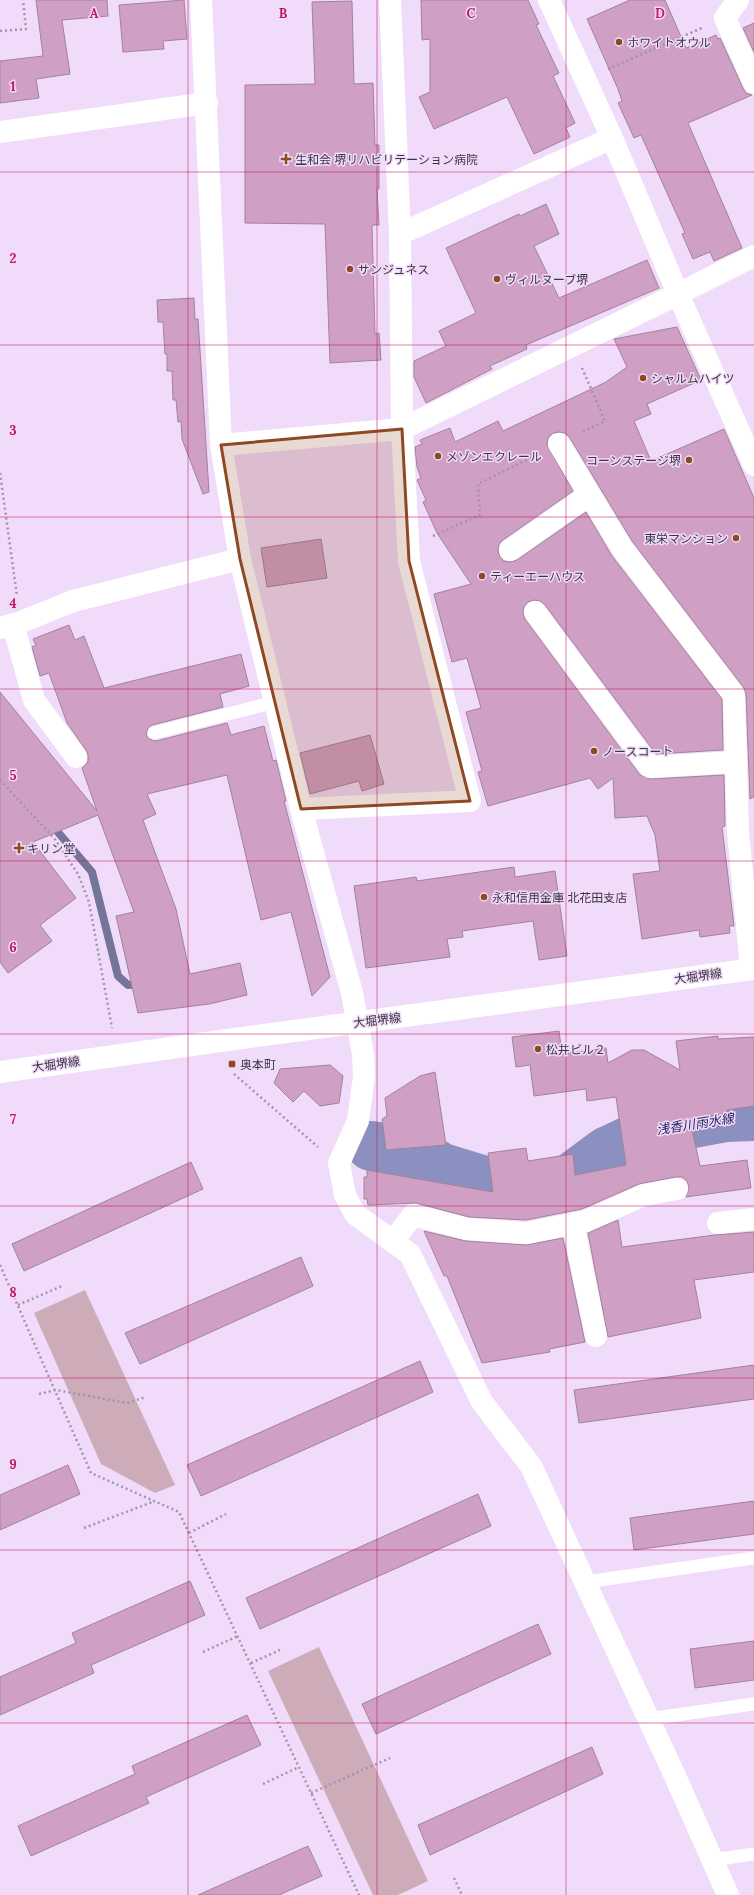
<svg xmlns="http://www.w3.org/2000/svg" width="754" height="1895" font-family="Lora,'Noto Sans JP',serif">
<style>
.green{fill:#ceabb9}
.lines{fill:none;stroke-linecap:round;stroke-linejoin:round}
.stream{stroke:#75759b;stroke-width:8}
.river{stroke:#8c90c1;stroke-width:50}
.building{fill:#cfa0c4;stroke:#a18399}
.path{stroke:#a393a9;stroke-width:2.5;stroke-dasharray:2 3;stroke-linecap:butt}
.lane{stroke:#fff;stroke-width:13}
.street{stroke:#fff;stroke-width:22}
.secondary{stroke:#fff;stroke-width:22}
.marked{fill:#8e4822;fill-opacity:0.2;stroke:#8e4822;stroke-width:3;stroke-linejoin:round}
.grid{fill:none;stroke:#c2185b;stroke-width:1;stroke-opacity:0.55}
.poi-dot{fill:#8e4822;stroke:#f1dbfa;stroke-width:1.5}
.labels{text-anchor:middle;dominant-baseline:central;stroke-width:3;stroke-linejoin:round;paint-order:stroke}
.poi-label{font-size:12px;fill:#3e3541;stroke:#f1dbfa;text-anchor:start}
.street-label{font-size:12px;fill:#3e3541;stroke:#f1dbfa}
.water-label{font-size:13px;font-style:italic;fill:#221e5a;stroke:#f1dbfa}
.grid-label{font-size:13px;text-anchor:middle;font-weight:bold;fill:#c2185b;stroke:#f1dbfa;stroke-width:3;stroke-linejoin:round;paint-order:stroke}
</style>
<rect width="100%" height="100%" fill="#f1dbfa"/>
<!-- green -->
<path class="green" d="M85,1290l90,195 -20,8 -54,-29 -67,-151z
M319,1647l109,234 -30,14h-25l-105,-224z"/>
<g class="lines">
<!-- stream -->
<path class="stream" d="M51,824l41,48 26,104 10,9 13,-1"/>
<!-- river -->
<path class="river" d="M371,1146l45,7 26,15 49,15 37,6 36,-6 42,-31 45,-21 75,-14 28,-1"/>
</g>
<!-- building -->
<path class="building" d="M36,0h71l1,16 -46,4 8,54 -34,5 3,19 -39,5v-42l43,-5z
M184,0l3,39 -24,2 1,8 -41,3 -4,-47z
M421,0h107l11,24 -3,1 23,48 -6,3 22,47 -9,5 4,9 -36,17 -27,-57 -73,32 -15,-32 11,-5v-53l-8,1z
M630,0h35l21,48 30,-13 2,4 2,-1 23,50 3,5 6,2 -64,28 54,125 -28,13 -4,-9 -17,7 -11,-25 3,-1 -44,-98 -7,3 -16,-35 4,-2 -4,-12 -31,-70z
M352,1l2,83 19,-1 2,62h4v44h-2l2,36h-7l3,109 4,-1 2,27 -51,3 -5,-139 -80,-1v-138l70,-1 -3,-82z
M754,23v29l-11,-24z
M546,204l13,30 -25,12 25,52 88,-38 12,28 -133,57 1,4 -37,17 2,3 -66,34 -12,-26v-16l32,-15 -7,-15 37,-18 -30,-65 73,-34 1,2z
M194,298l1,21h3l11,173 -6,2 -21,-55 -1,-18 -3,1 -2,-22h-3l-1,-29h-5v-17h-2l-2,-32h-5l-1,-22z
M677,327l24,53 -54,24 4,10 -17,7 17,40 73,-32 30,69v299l-4,2 -4,-104 -2,-7 -112,-147 -62,-103 -5,-5 -6,-1 -6,1 -5,5 -1,7 26,46 -70,49 -4,4 -1,7 2,6 4,4 7,1 6,-2 69,-48 26,44 110,143 1,51 -67,4 -111,-149 -5,-4 -6,-1 -6,2 -4,5 -1,6 2,6 115,156 11,4 73,-4 1,51 -3,1 12,99h-5l1,7 -30,4 -1,-7 -57,9 -9,-65 27,-3 -5,-36 -8,-19 -32,2 -2,-40 -15,11 -8,-11 -102,28 -10,-34 4,-1 -16,-59 15,-4 -14,-50 -15,4 -18,-68 37,-10 -34,-51 -14,-31 3,-2 -9,-20 4,-2 -4,-11 -2,-20 7,-3 -2,-4 30,-12 5,14 43,-21 5,10 103,-49 21,-15 -13,-28z
M321,539l6,39 -60,9 -6,-39z
M69,625l6,15 9,-4 20,52 137,-34 8,32 -29,8 3,13 -71,18 -4,3 -2,7 3,4 7,2 71,-18 4,12 33,-9 9,35 3,-1 10,41h-2l46,176 -18,19 -21,-84 -30,8 -34,-145 -80,19 9,20 -13,6 33,89 14,65 50,-11 7,32 -38,9 -71,9 -22,-97 18,-4 -36,-97 -65,27 43,56 -36,27 12,16 -44,32 -8,-11v-270l97,119 -15,-43 6,-6v-7l-2,-5 -19,-27 -18,-50 -9,3 -8,-29 4,-2 -3,-6z
M370,735l14,49 -22,7 -3,-10 -49,13 -10,-41z
M514,867l1,10 40,-6 12,85 -28,4 -6,-39 -71,10 1,6 -16,2 3,18 -84,11 -12,-82 62,-9 1,4z
M559,1031l3,23 44,-6 2,15 24,-13h12l36,20 -4,-29 42,-5v3l36,-2v69l-27,4v3l-37,8 10,45 47,-6 4,28 -65,9 3,-10 -2,-6 -5,-4h-7l-36,7 -57,25 -56,11 -57,-3 -53,-14 -48,2 -1,-6h-3v-22h3v-7l126,22 -5,-39 38,-5 2,13 45,-7 2,21 51,-10 -10,-68 -29,4 -1,-12 -52,7 -4,-31 -14,2 -4,-30z
M330,1065l13,11 -4,27 -19,3 -16,-15 -11,11 -19,-19 6,-14z
M435,1072l11,73 -60,5 -4,-31 5,-3 -2,-18 35,-22z
M191,1162l12,27 -179,82 -12,-27z
M618,1220l4,27 93,-12 39,-3v40l-60,8 7,38 -93,19 -20,-104z
M424,1231l42,10 60,4 37,-7 22,104 -36,7 1,3 -68,11 -35,-87h-3z
M301,1257l12,29 -173,78 -15,-31z
M420,1361l13,31 -232,104 -14,-31z
M754,1365v34l-175,24 -5,-33z
M68,1465l12,29 -80,36v-35z
M478,1494l13,32 -231,103 -14,-31z
M754,1501v33l-120,16 -4,-32z
M190,1581l15,34 -114,50 3,8 -94,42v-38l76,-34 -4,-10z
M538,1624l13,30 -175,80 -14,-30z
M754,1641v39l-59,8 -5,-39z
M247,1715l14,30 -115,52 3,6 -118,53 -13,-30 117,-52 -3,-8z
M592,1747l11,27 -173,81 -12,-30z
M308,1846l14,30 -43,19h-81z"/>
<g class="lines">
<!-- path -->
<path class="path" d="M0,31l26,-2 -3,-29
M608,69l94,-41
M582,368l23,53 -23,11
M0,473l17,123
M433,536l47,-21 -2,-31 59,-29
M0,780l54,58 24,36 11,28 23,126
M234,1074l84,73
M0,1265l91,208 88,39 180,383
M18,1305l44,-19
M39,1394l17,-4 71,13 19,-6
M84,1528l71,-27
M189,1533l37,-19
M203,1652l35,-16
M251,1663l29,-13
M263,1784l36,-17
M311,1793l79,-35
M454,1878l8,17"/>
<!-- lane -->
<path class="lane" d="M154,733l121,-31
M585,1582l169,-24
M648,1719l106,-15
M712,1860l42,-6"/>
<!-- street -->
<path class="street" d="M201,0l20,445 19,114 61,250 51,184 11,61 1,22 -6,45 -19,42 6,32 10,19 55,40 72,148 49,64 144,310 53,119
M549,0l63,138 66,156 76,-38
M738,0l-13,18 29,65
M0,132l207,-29
M400,234l212,-96
M559,444l63,104 112,147 4,137 13,137
M221,445l181,-16 276,-135 76,171
M510,550l79,-55
M535,612l115,155 86,-5
M13,624l21,76 42,57
M0,628l21,-6 52,-21 167,-42
M301,809l169,-8 -61,-240 -7,-132 -2,-195 -10,-234
M718,1223l36,-4
M573,1224l23,112
M393,1241l20,-26 54,14 60,4 59,-12 58,-26 33,-6"/>
<!-- secondary -->
<path class="secondary" d="M0,1072l227,-32 527,-71"/>
</g>
<!-- marked area -->
<path class="marked" d="M402,429l7,132 61,240 -169,8 -61,-250 -19,-114z"/>
<!-- grid -->
<path class="grid" d="M188,0v1895M377,0v1895M566,0v1895M0,172h754M0,345h754M0,517h754M0,689h754M0,861h754M0,1034h754M0,1206h754M0,1378h754M0,1550h754M0,1723h754"/>
<!-- markers -->
<g class="poi-dot">
<circle cx="619" cy="42" r="4"/>
<path d="M284 153h4v4h4v4h-4v4h-4v-4h-4v-4h4z"/>
<circle cx="350" cy="269" r="4"/>
<circle cx="497" cy="279" r="4"/>
<circle cx="643" cy="378" r="4"/>
<circle cx="438" cy="456" r="4"/>
<circle cx="689" cy="460" r="4"/>
<circle cx="736" cy="538" r="4"/>
<circle cx="482" cy="576" r="4"/>
<circle cx="594" cy="751" r="4"/>
<path d="M17 842h4v4h4v4h-4v4h-4v-4h-4v-4h4z"/>
<circle cx="484" cy="897" r="4"/>
<circle cx="538" cy="1049" r="4"/>
<rect x="228" y="1060" width="8" height="8" rx="2"/>
</g>
<g class="labels">
<!-- poi labels -->
<g class="poi-label">
<text x="627" y="42">ホワイトオウル</text>
<text x="295" y="159">生和会 堺リハビリテーション病院</text>
<text x="358" y="269">サンジュネス</text>
<text x="505" y="279">ヴィルヌーブ堺</text>
<text x="651" y="378">シャルムハイツ</text>
<text x="446" y="456">メゾンエクレール</text>
<text x="681" y="460" text-anchor="end">コーンステージ堺</text>
<text x="728" y="538" text-anchor="end">東栄マンション</text>
<text x="490" y="576">ティーエーハウス</text>
<text x="602" y="751">ノースコート</text>
<text x="27" y="848">キリン堂</text>
<text x="492" y="897">永和信用金庫 北花田支店</text>
<text x="546" y="1049">松井ビル２</text>
<text x="240" y="1064">奥本町</text>
</g>
<!-- street labels -->
<g class="street-label">
<text transform="translate(698 976) rotate(-8)">大堀堺線</text>
<text transform="translate(377 1020) rotate(-7)">大堀堺線</text>
<text transform="translate(56 1064) rotate(-8)">大堀堺線</text>
</g>
<!-- water labels -->
<g class="water-label">
<text transform="translate(695 1124) rotate(-9)">浅香川雨水線</text>
</g>
</g>
<g class="grid-label">
<text x="94" y="18">A</text>
<text x="283" y="18">B</text>
<text x="471" y="18">C</text>
<text x="660" y="18">D</text>
<text x="13" y="91">1</text>
<text x="13" y="263">2</text>
<text x="13" y="435">3</text>
<text x="13" y="608">4</text>
<text x="13" y="780">5</text>
<text x="13" y="952">6</text>
<text x="13" y="1124">7</text>
<text x="13" y="1297">8</text>
<text x="13" y="1469">9</text>
</g>
</svg>
